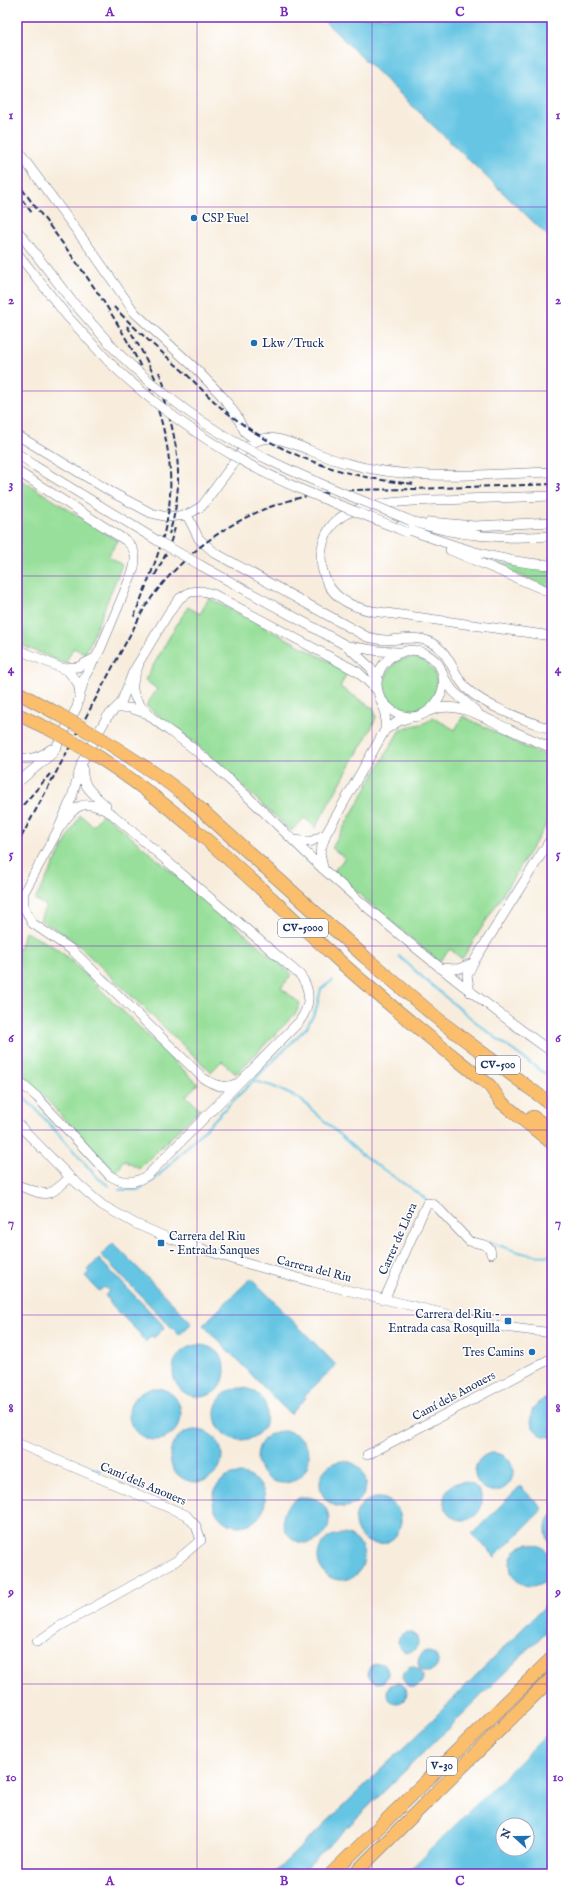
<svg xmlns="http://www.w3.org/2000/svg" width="569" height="1891" font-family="'IM FELL English',serif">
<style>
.green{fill:#97df9a;stroke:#59877c}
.water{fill:#65c5e3;stroke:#407aa0;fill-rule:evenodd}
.pier{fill:#f8eddd}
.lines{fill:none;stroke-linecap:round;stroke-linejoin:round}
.stream{stroke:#65c5e3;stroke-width:2}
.minor-casing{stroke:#68728a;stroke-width:10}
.highway-casing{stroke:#68728a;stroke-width:14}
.minor{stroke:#fff;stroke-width:9}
.highway{stroke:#fabe6d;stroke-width:13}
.rail{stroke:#1b2f5e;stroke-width:2;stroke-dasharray:6 3;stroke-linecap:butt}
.minor-bridge-casing{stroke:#68728a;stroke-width:10;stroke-linecap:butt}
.highway-bridge-casing{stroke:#68728a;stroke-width:14;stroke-linecap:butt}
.minor-bridge{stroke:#fff;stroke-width:9}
.highway-bridge{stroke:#fabe6d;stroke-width:13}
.grid{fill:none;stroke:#7b2cbf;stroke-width:1;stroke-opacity:0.55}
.poi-dot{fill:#1f6fb2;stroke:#fff;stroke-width:1.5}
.labels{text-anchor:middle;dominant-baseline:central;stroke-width:3;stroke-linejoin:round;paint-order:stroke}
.shield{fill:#fff;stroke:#5f6d8e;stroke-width:1}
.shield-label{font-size:11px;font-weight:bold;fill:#1b2f5e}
.poi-label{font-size:12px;fill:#1b2f5e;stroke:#fff;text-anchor:start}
.street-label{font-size:12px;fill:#1b2f5e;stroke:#fff}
.neatline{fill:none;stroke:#7b2cbf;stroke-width:1.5}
.grid-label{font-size:13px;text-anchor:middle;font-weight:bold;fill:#7b2cbf}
</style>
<rect width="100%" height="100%" fill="#fff"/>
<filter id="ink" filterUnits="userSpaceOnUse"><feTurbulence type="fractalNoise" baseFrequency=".025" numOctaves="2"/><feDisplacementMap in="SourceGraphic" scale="8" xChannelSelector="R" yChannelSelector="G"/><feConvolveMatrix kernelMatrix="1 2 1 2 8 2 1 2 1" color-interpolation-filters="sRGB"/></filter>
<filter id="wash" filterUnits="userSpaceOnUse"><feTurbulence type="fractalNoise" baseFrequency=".012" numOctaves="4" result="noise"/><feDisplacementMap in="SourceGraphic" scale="16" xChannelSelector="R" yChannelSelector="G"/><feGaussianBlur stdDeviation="0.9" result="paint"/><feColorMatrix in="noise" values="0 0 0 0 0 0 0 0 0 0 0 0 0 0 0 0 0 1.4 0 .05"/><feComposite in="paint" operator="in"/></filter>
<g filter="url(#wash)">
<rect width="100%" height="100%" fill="#f8eddd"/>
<!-- green -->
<path class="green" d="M17,477l101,64 -10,15 14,9 -31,76 -6,12 -12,-5 -8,16 -48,-21z
M497,563l55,6v20l-56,-24z
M209,598l139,73 -8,16 34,22 2,8 -3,8 -58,103 -10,-10 -14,13 -78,-72 -22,-19 -45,-34 11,-17 -12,-9 29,-51 14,-22 12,7z
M385 684a26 26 0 1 1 52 0a26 26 0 1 1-52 0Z
M463,716l55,28 34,14v8l-3,9 3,1v40l-90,143 -12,-10 -11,13 -106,-90 12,-14 -13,-10 67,-117c11,-8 24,-3 34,-14l22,13z
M103,813l189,161 -11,14 19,15 -4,10 -60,61 -14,-13 -11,11 -132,-126 -13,-11 -26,-15 6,-15 -11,-5 45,-85 13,11z
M25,932l26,13 15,11 132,128 -12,12 14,13 -61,60 -15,-9 -8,14c-36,-30 -60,-73 -99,-100v-126l2,1z"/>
<!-- water -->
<path class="water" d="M320,17h232v218l-3,2z
M113,1243l79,80 -13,12 -78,-80z
M99,1259l66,68 -11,11 -2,-2 -7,6 -5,-5 1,-2 -32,-33 1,-1 -5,-5 4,-5 -5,-4 -5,4 -14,-15 4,-4 -2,-2z
M251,1278l85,87 -32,31 2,2 -16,16 -87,-89z
M173 1371a26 26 0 1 1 52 0a26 26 0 1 1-52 0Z
M129 1414a26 26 0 1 1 52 0a26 26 0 1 1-52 0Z
M215 1414a26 26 0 1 1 52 0a26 26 0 1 1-52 0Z
M545,1399h7l-1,38c-23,0 -28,-30 -6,-38z
M170 1456a26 26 0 1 1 52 0a26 26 0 1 1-52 0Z
M257 1457a26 26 0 1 1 52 0a26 26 0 1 1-52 0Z
M475 1472a19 19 0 1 1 38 0a19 19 0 1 1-38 0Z
M320 1484a23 23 0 1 1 46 0a23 23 0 1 1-46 0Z
M213 1500a26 26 0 1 1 52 0a26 26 0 1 1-52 0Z
M444 1501a19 19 0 1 1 38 0a19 19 0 1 1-38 0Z
M520,1486l23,23 -48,48 -23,-23z
M283 1520a23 23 0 1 1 46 0a23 23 0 1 1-46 0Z
M355 1521a23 23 0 1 1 46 0a23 23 0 1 1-46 0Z
M552,1515v30c-8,-9 -8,-21 0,-30z
M318 1557a23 23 0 1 1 46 0a23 23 0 1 1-46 0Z
M510 1565a21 21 0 1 1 42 0a21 21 0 1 1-42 0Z
M552,1599v27l-252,248h-27l154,-149z
M398 1642a10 10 0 1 1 20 0a10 10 0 1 1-20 0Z
M418 1662a10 10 0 1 1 20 0a10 10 0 1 1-20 0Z
M368 1673a10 10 0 1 1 20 0a10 10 0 1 1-20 0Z
M403 1677a10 10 0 1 1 20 0a10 10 0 1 1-20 0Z
M387 1693a10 10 0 1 1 20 0a10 10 0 1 1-20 0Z
M552,1729v145h-147zM503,1825h24v24h-24z"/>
<!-- pier -->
<path class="pier" d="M552,1727v2l-147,145h-2z"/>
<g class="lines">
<!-- stream -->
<path class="stream" d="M399,956c48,44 99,86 153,122
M254,1081l18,5 28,13 61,55 65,45
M17,1092l18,16 63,70 11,8
M119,1190h19l16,-10 153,-153 9,-17 5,-21 12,-9
M489,1242c19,6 42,17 63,13
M38,1447l62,24"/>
</g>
</g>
<g filter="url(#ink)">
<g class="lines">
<defs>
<path id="minor" d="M17,150l77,104 41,59 60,55 27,28 14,19 9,17 8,6 7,2
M17,230l54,70 47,53
M17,253l50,63 42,46
M17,435l96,58 38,20 16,4 20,-2 15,-9 42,-57c23,-20 41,-8 65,1 12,5 24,10 37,13 67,19 138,11 206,9
M17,453l18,13 123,75
M17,471l108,69c11,8 12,18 8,31l-33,79 -15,26 -5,18
M552,496c-29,1 -59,2 -88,3 -33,2 -96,0 -123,18 -18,12 -24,38 -17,58 7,22 27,32 48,36l180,25
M187,515l12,24 16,14 152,84c6,1 12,3 18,3 15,0 30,-5 45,2 21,10 22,32 37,47 21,19 59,31 85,41
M411,521c47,16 92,18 141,15
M430,522l44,4 78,-4
M399,526c51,19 98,36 153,39
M450,550l102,43
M200,565l147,81 24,22 6,14
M348,646l31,5 18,1
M17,649l51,22 10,12 2,11 -3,13 -24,46 -36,30
M139,664c-4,11 -10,24 -3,35 11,20 37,33 54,47 15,12 30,25 44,38 30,27 59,57 89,85 73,65 149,126 229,183
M63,668l15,-1 15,-8
M443,676l10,15 25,22
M118,708h12l15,5
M430,711c26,-12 56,8 79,18 14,7 29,13 43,19
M385,730l14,-9 9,-3
M17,757c12,4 24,0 34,-8
M83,768c-2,19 11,26 23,38
M294,840l16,2 16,-8
M323,868l-3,-16 6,-18 59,-104c0,-6 1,-13 0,-19 -2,-7 -6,-13 -7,-20 -4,-15 4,-31 19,-37 8,-4 18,-5 27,-1 49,23 -5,99 -44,45
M24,895v12l8,16 40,27 131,128c12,8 22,11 35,5
M17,905l41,-75 14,-33 10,-35 25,-45 14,-14 12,-31 35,-58 12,-16 10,-6 12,-1 11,3 145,78 19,18
M440,968l18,1 15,-6
M470,992l-3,-16 6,-13 79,-126
M17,1080l20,17 72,78c13,9 26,9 39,0l151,-153c11,-15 13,-32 1,-47l-188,-161c-29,-18 -37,-9 -54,16
M17,1123l53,54 32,28 34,19 30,13 79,26 68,19 183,44 56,7
M17,1185c29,10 30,15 53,-8
M385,1298l42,-95 6,1 4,3 32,34 16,4 5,4 1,5
M17,1443l169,72 10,11 5,14 -25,21 -116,65 -23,16
M367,1455l185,-97"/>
<path id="highway" d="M17,692l41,22
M17,714l38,18
M105,741l57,37 25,19 179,161 78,66 108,81
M97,756c87,56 161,131 237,200 50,46 104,88 156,130l11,16 51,41
M533,1117l19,13
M331,1874l221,-216
M354,1874l198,-196"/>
</defs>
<!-- minor casing -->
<use href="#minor" class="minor-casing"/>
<!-- highway casing -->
<use href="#highway" class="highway-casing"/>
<!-- minor -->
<use href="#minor" class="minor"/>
<!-- highway -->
<use href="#highway" class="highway"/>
<!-- rail -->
<path class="rail" d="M17,182c66,91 166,204 152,325 -5,39 -22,76 -36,112
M17,193l15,20
M114,307c22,23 45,43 69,64 15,14 29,30 46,43 54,43 119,65 187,70
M127,326c39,62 66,135 42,208
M159,372l13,34
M155,575l13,-25 7,-22
M17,812l33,-38
M17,845l128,-238c38,-56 93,-95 158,-110 36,-9 76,-7 112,-8 46,-2 91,-3 137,-5"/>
<defs>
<path id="minor-bridge" d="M118,353c45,43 95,80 151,107 46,23 95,41 142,61
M109,362c42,40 88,74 139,102 50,27 106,46 158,68
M158,541l42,24"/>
<path id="highway-bridge" d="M58,714l47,27
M55,732l42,24"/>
</defs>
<!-- minor-bridge casing -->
<use href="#minor-bridge" class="minor-bridge-casing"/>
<!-- highway-bridge casing -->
<use href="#highway-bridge" class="highway-bridge-casing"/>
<!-- minor-bridge -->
<use href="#minor-bridge" class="minor-bridge"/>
<!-- highway-bridge -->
<use href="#highway-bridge" class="highway-bridge"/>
</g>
</g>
<!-- grid -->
<path class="grid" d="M197,17v1857M372,17v1857M17,207h535M17,391h535M17,576h535M17,761h535M17,946h535M17,1130h535M17,1315h535M17,1500h535M17,1684h535"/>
<!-- markers -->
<g class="poi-dot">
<circle cx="194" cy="218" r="4"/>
<circle cx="254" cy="343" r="4"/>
<rect x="157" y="1239" width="8" height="8" rx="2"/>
<rect x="504" y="1317" width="8" height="8" rx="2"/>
<circle cx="532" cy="1352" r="4"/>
</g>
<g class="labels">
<!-- shield labels -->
<g class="shield">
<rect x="278" y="919" width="50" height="18" rx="3"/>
<rect x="476" y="1056" width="44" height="18" rx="3"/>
<rect x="427" y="1757" width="30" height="18" rx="3"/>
</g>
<g class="shield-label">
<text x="303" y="928">CV-5000</text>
<text x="498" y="1065">CV-500</text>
<text x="442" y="1766">V-30</text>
</g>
<!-- poi labels -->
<g class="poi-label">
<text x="202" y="218">CSP Fuel</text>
<text x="262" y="343">Lkw / Truck</text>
<text x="169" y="1236">Carrera del Riu<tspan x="169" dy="14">- Entrada Sanques</tspan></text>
<text x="500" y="1314" text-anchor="end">Carrera del Riu -<tspan x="500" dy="14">Entrada casa Rosquilla</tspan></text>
<text x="524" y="1352" text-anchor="end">Tres Camins</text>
</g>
<!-- street labels -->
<g class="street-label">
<text transform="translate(398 1239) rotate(-66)">Carrer de Llora</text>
<text transform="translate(314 1269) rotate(14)">Carrera del Riu</text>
<text transform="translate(454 1396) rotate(-28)">Camí dels Anouers</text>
<text transform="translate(143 1484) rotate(23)">Camí dels Anouers</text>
</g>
</g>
<!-- margin -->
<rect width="569" height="1891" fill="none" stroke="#fff" stroke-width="44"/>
<!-- north arrow -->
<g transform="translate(515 1837) rotate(291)"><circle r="19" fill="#ffffff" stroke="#a4acbf"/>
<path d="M0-3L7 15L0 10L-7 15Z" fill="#1f6fb2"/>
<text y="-6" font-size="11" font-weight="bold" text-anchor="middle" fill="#1b2f5e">N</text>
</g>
<rect x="22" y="22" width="525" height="1847" class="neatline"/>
<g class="grid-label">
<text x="110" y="16">A</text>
<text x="284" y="16">B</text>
<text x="460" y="16">C</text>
<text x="11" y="119">1</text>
<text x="558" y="119">1</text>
<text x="11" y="304">2</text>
<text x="558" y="304">2</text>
<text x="11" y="488">3</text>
<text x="558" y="488">3</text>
<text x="11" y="673">4</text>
<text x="558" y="673">4</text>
<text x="11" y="858">5</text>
<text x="558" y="858">5</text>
<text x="11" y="1042">6</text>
<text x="558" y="1042">6</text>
<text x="11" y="1227">7</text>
<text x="558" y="1227">7</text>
<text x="11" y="1412">8</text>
<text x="558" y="1412">8</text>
<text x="11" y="1596">9</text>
<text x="558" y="1596">9</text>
<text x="11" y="1781">10</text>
<text x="558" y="1781">10</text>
<text x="110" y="1885">A</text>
<text x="284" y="1885">B</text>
<text x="460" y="1885">C</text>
</g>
</svg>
